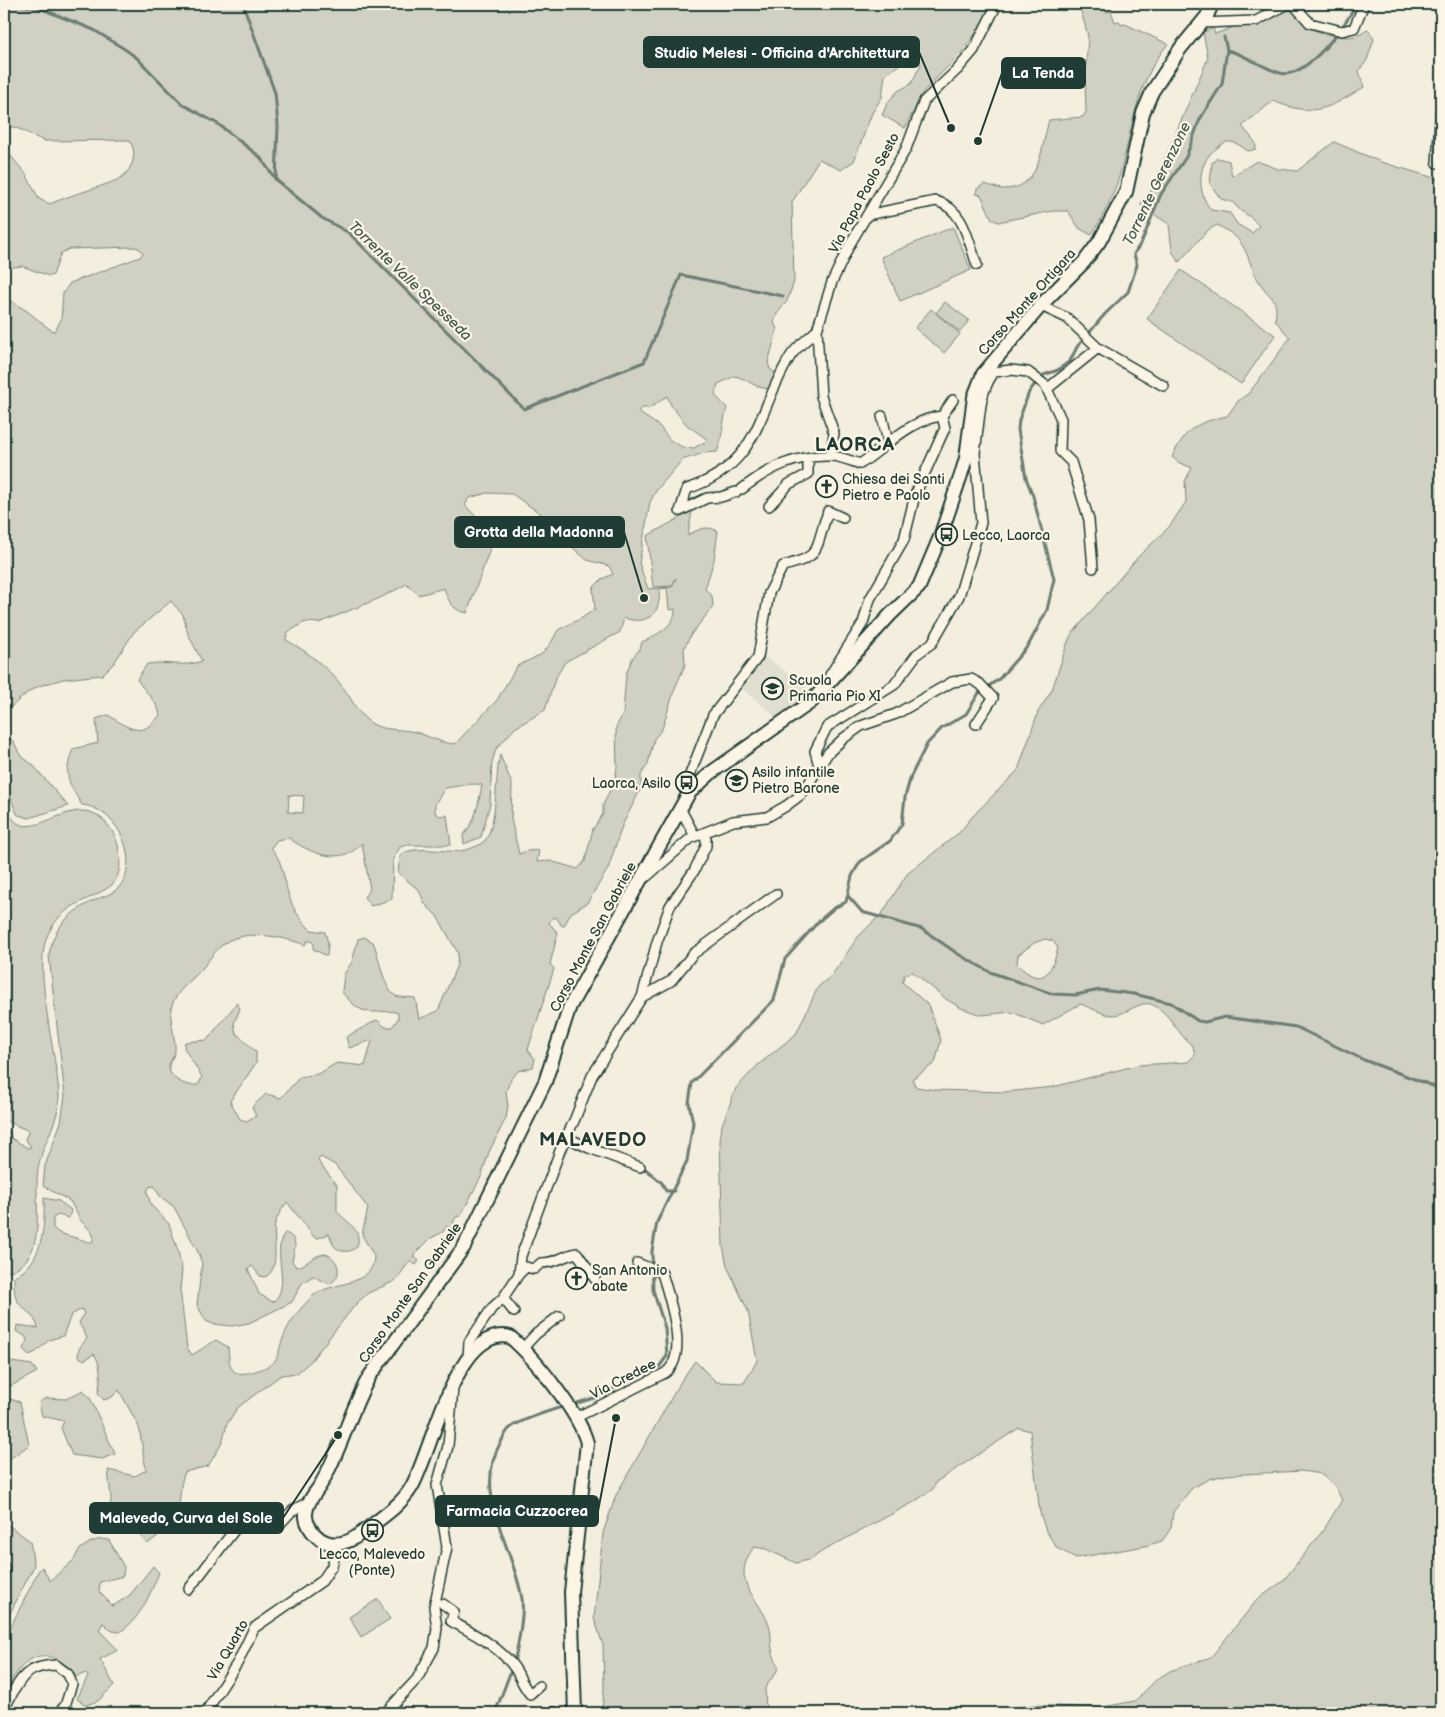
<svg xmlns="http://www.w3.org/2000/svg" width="1445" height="1717" font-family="'Balsamiq Sans',sans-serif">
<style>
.built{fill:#e1dfd0}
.green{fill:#d0d1c2;stroke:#78877b;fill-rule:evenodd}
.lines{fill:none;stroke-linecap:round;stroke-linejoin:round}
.stream{stroke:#6c7d72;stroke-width:3}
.minor-casing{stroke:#1f3d34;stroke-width:12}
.secondary-casing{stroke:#1f3d34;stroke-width:16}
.minor{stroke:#fcf5e5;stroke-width:9}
.secondary{stroke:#fcf5e5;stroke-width:12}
.labels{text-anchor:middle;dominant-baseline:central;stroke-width:4.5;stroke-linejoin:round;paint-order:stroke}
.street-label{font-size:14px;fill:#1f3d34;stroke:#fcf5e5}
.poi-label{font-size:14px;fill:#1f3d34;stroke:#fcf5e5;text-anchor:start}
.water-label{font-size:15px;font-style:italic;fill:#465d53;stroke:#fcf5e5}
.district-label{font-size:19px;font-weight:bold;letter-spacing:1px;fill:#1f3d34;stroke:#fcf5e5}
.leader{fill:none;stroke:#1f3d34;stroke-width:2}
.callout-dot{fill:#1f3d34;stroke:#fcf5e5;stroke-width:2}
.callout{fill:#1f3d34;stroke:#1f3d34;stroke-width:2}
.callout-label{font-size:15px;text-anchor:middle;font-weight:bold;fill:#fff}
</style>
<rect width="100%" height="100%" fill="#f3eede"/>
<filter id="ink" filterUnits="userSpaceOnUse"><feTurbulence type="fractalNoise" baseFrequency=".02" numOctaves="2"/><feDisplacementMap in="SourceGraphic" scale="10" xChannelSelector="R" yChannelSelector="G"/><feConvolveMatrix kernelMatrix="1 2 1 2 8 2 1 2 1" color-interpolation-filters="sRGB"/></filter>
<g filter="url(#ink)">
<!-- built -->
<path class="built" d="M763,656l44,30 -5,6 4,6 -29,20 -37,-31z"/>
<!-- green -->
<path class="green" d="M4,4h987l-11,23 -17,24 -40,41 -18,36 -23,-13 6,-13 10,-11 13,-7 10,-20 -6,-5 -11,2 -19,14 -3,22 -10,16 -18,48 -13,9 -22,-11 -27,43 2,80 -7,19 -10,13 -3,8 3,8 -9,33 2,6 8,6 -7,14c-19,-1 -20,-9 -36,-13l-17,8 -3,11 12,13c-5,15 -4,30 -10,44l-13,1 -22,7 -26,31 -6,11 -11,61 9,26 24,-2 4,-9 -4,8 -19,1 -6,-51 45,-25 -4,24c11,-6 18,-10 30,-4l-4,29 -9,29 7,7 1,11 -21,26 -8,15 1,17 -10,23 -13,41 -8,10 -6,25 -7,11v13l-19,38 -14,43 -21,34 -16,10 -7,13h-2l-6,-9 -5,2 -2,4 9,10 -8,31 4,5 -24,74 -2,7 7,9 -2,8 -15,4 -7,8 -5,12 2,15 -2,12 -17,34 -8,25 -21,40 -3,-1 -4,6 4,3 -4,5 -6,-4 -4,6 -12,6 -18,18 6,5 -3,4 -6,-4 -15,20 -27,12 -12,11 -46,58 -13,11 -16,2 -44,33 -10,16 -5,19 -14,23 -23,6c-5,11 -4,20 -6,32 -5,17 -18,31 -32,40l-18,-22 -15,9 -4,-12 1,-21 -3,-28 27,6 11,-6 -7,-43 -20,-37 -7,7 -8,3 -6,-7c3,-13 4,-28 -4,-39l-10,6 -6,-4 1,-7 8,-11 -8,-15 5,-9 -2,-5 -11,6 -8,21 -14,4 -13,12 -7,3 -6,-6 4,-9 -2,-4 -9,-5 1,-6 21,3c-3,-15 -17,-18 -22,-30 -2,-6 -2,-14 -2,-21 29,-14 31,-50 30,-79l15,3 12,9 -2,8 -11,-3 -5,3v10l6,5 30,9h3l2,-5 -3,-6 -10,-10 -11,-20 -27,-15 2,-20 16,-44 4,-26 -16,-140c3,-27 21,-45 46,-56 9,-4 19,-6 26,-15 19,-29 -5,-77 -39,-80 -14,-23 -19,-29 -9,-56l25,-6 -2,-24 12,-4c21,13 34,25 52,0 -2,-14 -16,-23 -23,-36l10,-15c18,-3 38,4 55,-3l-14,-27 -5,-19 -12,-14 -37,31 -20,31 -12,12 -39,4 -24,7 -12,7 -23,20v-416l23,14 24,19 4,1 6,-11 2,-27 7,-10 70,-26 3,-4 -4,-5 -6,-1 -64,2 -8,4 -8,22 -4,1 -27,-10 -18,2v-120l22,26 13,25 11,5c22,-10 46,-15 67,-24 15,-7 22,-27 12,-40l-84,1c-15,-5 -25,-15 -41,-15zM667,396l5,11 15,18 21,15 -14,8 -12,-1 -12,-7 -11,-14 -21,-14 3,-4h9zM487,493l25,1 38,26 7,14 30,26 22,6 4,8 -11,5 -9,9 2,21 -13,9 -24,12 -7,13 -9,11 -25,12 -20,34 -42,44c-15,-1 -26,-8 -40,-12 -16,-4 -35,0 -48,-12 -11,-9 -16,-23 -25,-34 -14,-18 -35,-35 -56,-46l1,-7 18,-11 14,1 61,-25 27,-14 12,11 25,-7c4,13 8,22 23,25l23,-64v-17l-25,-27 4,-7zM667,588l2,22 6,-1c1,17 -20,27 -33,33l-2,7 -7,8 -7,17 -3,40 -7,13 1,40 -2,13 -12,25v9l-10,15 -8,32 -7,8 -28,-8 -13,1 2,-12 -12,1 -8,3 -8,-35 1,-35 -12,-29c-5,17 -2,79 -18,88 -6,4 -14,7 -22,8 -15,2 -49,-7 -60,5l-2,17 21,17 6,14 12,12 21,37 -1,12 -19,46 -19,8 -4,-21c-5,-1 -15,0 -19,-2 -13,-6 -17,-42 -23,-54l-9,-5 -6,2 -6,23 -8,12 -2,18c9,11 18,21 33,20 9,0 14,-2 23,1v6l-6,8h-7l-8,-7 -31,17 3,11 23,-8 -7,26 -28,-3 -19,11 -18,3 -19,21 -15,-4 -14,13 4,9 -10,5 -6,-2 -10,-18 26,-38v-11l-20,-19 -2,-10 6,-14 -3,-6 -30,37 -22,2 -1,6 18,29 -3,7c-9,4 -24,-2 -29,-12 -4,-8 4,-14 5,-21 1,-14 -7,-33 -3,-46 5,-15 19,-24 29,-35 7,-8 12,-17 20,-24 19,-18 61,-10 84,-1l2,-4h4l3,3 -1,5 14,7 1,-13 -3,-11 -14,-2c-10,-10 -18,-20 -22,-34 -6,-17 -5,-34 -18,-48l6,-8 12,-2c19,15 54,29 73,5l8,46 -6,8 7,9 21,-7 1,-40 7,-12 7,-2h44l-4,-30 -7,1 -5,-3v-9l10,-16c12,-1 26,-6 37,-3 -4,20 -6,36 -19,51l1,8 17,-7 9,-33 2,-42 4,-13 19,-21 30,-18 10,-31 10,-17 55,-30 4,-14c24,8 38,-5 35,-29zM289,795l15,1 -1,17 -15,-1zM321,1157l14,8 33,43 -6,27 12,21c0,32 -45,25 -61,40 -11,10 -24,26 -29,40 -4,8 -5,19 -9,25 -6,7 -32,16 -40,11 -7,-4 -6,-18 -7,-25l-12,-7 -24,15 -5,-7 -7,-59 2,-19 -4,-19 -9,-27 -18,-19 -4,-13 2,-5 5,-1 6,10 14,11 23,43 5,13 -5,42 9,16 7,3 19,2 17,-3 43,-21 10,-19 11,-7 16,8c15,-7 10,-25 -3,-30 -15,1 -19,12 -30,13l-4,-6c2,-11 8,-23 -7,-28 -15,20 8,52 -12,69l-14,-8 -11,-25 4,-3 8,10 4,1c18,-5 8,-40 11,-53 2,-8 7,-15 12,-22l27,35 4,1 11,-4 5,12c6,7 16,7 23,1 6,-19 -11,-24 -20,-36v-26l-17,-21 -2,-4z
M1079,4h25l1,8 6,-1 4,11 4,-1 2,4 4,-1 43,20c-34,40 -35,88 -50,136 -6,19 -16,39 -27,55l-12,-7 -11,-17h-15l-55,11 -6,-3 -11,-24 -5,-1 1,-5 7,-5c6,1 13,5 19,5 38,1 38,-42 46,-69l34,-3 3,-5 -1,-33 3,-43z
M1287,8c12,2 11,12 20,18 11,8 39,14 51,9 4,-1 7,-4 10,-6l6,10 -7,21 -8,11 5,16c-36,22 -49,31 -91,14l-31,25 13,16 1,7 -8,2c-5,-3 -12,-9 -17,-9 -6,-1 -10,3 -14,6 -20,14 -21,43 -6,62l19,3 7,11 15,9 7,-7 -7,-8 -11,-7 -9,-9 -11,-3 -11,-15 2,-21 5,-5 12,3 3,15 25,-15 21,8 19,2 37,-29 47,20 60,18v1533h-440l16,-6 17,-2 64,3 37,-7 22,-22 13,-8 41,-14 46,-57 26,-19 42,-53 17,-28 -7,-14 -13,-12 -21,-3 -75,4 -17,4 -17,9 -19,24 -2,16 -9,13 -17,5 -69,12 -19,-10 -11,-17 -6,-18 -10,-82 -11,-3 -83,54 -3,7 -19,13 -93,50 -9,7 -16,4 -30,-14 -12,-2c-24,33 1,46 14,75 4,8 2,18 4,27 1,6 4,13 7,19l-14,20 1,25h-164l2,-26 -1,-42 -9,-27 9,-85 13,-38 65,-114 14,-20 21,21 28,1 13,-22 -9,-50 -21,-45 -4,-20 -3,-105 2,-16 14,-37 22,-23 38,-31 22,-47 14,-12 26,-38 25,-25 24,-38 53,-42 11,-14 47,-48 20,-58 14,-22 15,-46 4,-9 67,-78 31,-30 17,-25 -1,-21 7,-13 -14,-6 -6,-5c15,-30 24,-34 55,-41l12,-16 10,-7 41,-55 -15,-18c4,-23 -5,-21 -15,-37 -10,-14 -11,-32 -23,-45 -5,-5 -13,-9 -20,-13l-9,5 -29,32 -7,-11 -3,-27 -28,-18 2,-7 4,1 61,-142 -5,-26 10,-4 2,6zM1045,939l8,2 5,7c-7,28 -17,40 -41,16l1,-9 16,-12zM913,972l33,27 15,9 20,7 31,-3 31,13 37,-21c10,3 23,11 33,11 13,0 28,-16 40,-10 18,8 25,31 40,41l2,9 -7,7 -50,3 -85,22 -48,5 -68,-2 -21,-3 -4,-8 23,-16 6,-23 -13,-35 -26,-23 3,-8z
M953,227l18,43 -71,31 -19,-44z
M1181,270l94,65 -34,49 -94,-65z
M945,302l24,18 -9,12 -24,-19z
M931,309l29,25 -16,19 -29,-25z
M4,733l10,9 6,13 13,10 35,41 -39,12 -11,-3c-12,-19 -14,-61 -14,-82z
M4,788c2,11 3,28 13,35 24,14 61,-34 90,1 7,8 11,17 12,28 2,11 1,23 -6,32 -24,19 -48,16 -65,50 -16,32 9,122 11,161 1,25 -15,45 -20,69 -8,36 14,97 -35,109v-146l5,4 2,7 17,10 3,-1 -6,-8 4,-8 -25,-11z
M4,1346l7,16 21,3 5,7 -30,16 -1,10 14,4 9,43 -25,18z
M83,1390l7,8 25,56 -13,5 -30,-4 -11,-27 3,-7 -22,-5 -3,-13 6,-5 21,1z
M4,1522l26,19 4,25 -30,59 3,-56 -3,-10z
M100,1539l9,1 15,27 -1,9 -23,6 -1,10 14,14 17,-11 23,-29 6,7c-10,23 -18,45 -39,59l-8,-1 -9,-8 -4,7 19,20 -18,9 14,26 -16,16 -12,4 -9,-6 11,-23 -2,-3 -11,4c-1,-6 -7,-11 -12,-14 -29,-20 -46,6 -59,30v-53l35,-70 3,-3 8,14 24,-21 5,-10 10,-7z
M378,1599l12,20 -29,18 -12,-20z"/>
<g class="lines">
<!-- stream -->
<path class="stream" d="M5,4l32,3 57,23 32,20 11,8 45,46 36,20 42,33 16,23 46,38 27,15 175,176 120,-47 37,-87 102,21
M243,4l32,89 3,32 -2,55
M1227,50c19,5 34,17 53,23 26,7 67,-49 76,-69
M849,897l13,15 60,17 36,25 32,18 63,22 22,1 25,-5 34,4 37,9 27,18 7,1 20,-5 71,10 68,33 77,29
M643,1167l19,16 4,8h8
M571,1405l26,-8 43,-23 19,-7 8,-11 -2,-28 -12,-38 -1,-39 5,-29 30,-61 6,-38 -4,-20 3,-20 82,-83 11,-41 33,-37 16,-14 12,-6 6,-26 8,-14 30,-21 12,-17 3,-27 6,-21 16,-32 15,-16 24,-14 13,-21 20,-14 29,-33 19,-36 7,-31 -21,-83 -7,-18 -8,-48 1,-10 10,-28 12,-16 17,-6 12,-9 7,-14 28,-33 23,-22 9,-27 -3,-11 8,-13 19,-47 25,-37 14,-38 22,-35 5,-34 -3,-13
M514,1662c4,-15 10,-48 8,-63 -8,-51 -51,-107 -21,-157 2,-4 5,-10 8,-13 8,-8 43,-19 56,-23
M495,1713l17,-45"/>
<defs>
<path id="minor" d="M1293,4l17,19 32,8 12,-3 10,-24
M1201,23l55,-2 32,-17
M1437,163l4,-57
M867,215l69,-14c28,8 32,39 41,64
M1041,306l26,12 31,30 66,38
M1047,389l51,-41
M975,411l5,1c2,-16 5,-27 14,-40l17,-2 17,2 17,13 16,34 -1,32 11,11 18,58 4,48
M882,416l6,26
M831,456l3,-23 -13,-37 -4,-66 15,-48 18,-38 56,-95 18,-48 33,-31 17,-20 23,-46
M742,489c27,-21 53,-34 88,-33 10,0 21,5 30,8 25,-16 50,-45 82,-48l11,-16
M769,506l20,-22 19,-10v-15
M680,511l7,-22c74,-25 69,-76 103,-132 6,-10 19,-19 27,-27
M680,511l27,-13 14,-1 15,-5
M826,518l2,-7 15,7
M830,675l33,-52 7,-24 34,-59 11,-45 30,-67 -3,-12
M819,766l-4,-15 12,-24 67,-42 23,-31 15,-11 27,-47 22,-73 -6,-70 5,-41
M694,788l-5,-11 24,-62 45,-58 11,-64 14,-27c35,-9 32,-12 42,-46
M680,808l15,28
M645,878l46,-40 42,-17 34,-4 19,-11 16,-12 26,-41 16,-15 17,-12 35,-12 56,-32 19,-3 9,5 13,14 -17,26
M642,997l29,-16 22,-27 83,-60
M566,1137l23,11 51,19
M519,1274l7,-7 8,2 7,-6c18,0 19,-7 36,-10l18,26
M503,1298l11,14
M522,1349l14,-15 23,-18
M468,1358l1,-16 23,-34 11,-10 16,-24 2,-18 40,-108 13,-27 18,-45 50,-79 15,-55 13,-36 24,-35 12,-25v-13
M575,1418l90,-45c25,-17 4,-75 -3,-100l-25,-10
M4,1567v5
M189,1589l57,-74 31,12 15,-16 16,-9
M443,1604l11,8 -3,9c23,13 50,26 65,49 5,9 7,16 14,24l9,-8
M4,1709c15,-27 18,-43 52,-44l12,9 4,10 -7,22 -7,7
M554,1712v1
M205,1713l33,-51 16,-34 68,-47 10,-15 6,-22
M385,1713l32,-34 17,-31 3,-20 -3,-21 13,-60 -10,-62 11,-39 5,-58"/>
<path id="secondary" d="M575,1713l-4,-121 16,-149c-7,-29 -54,-87 -77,-106 -54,-13 -78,116 -99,151 -11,18 -30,30 -47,43 -13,11 -28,18 -44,8 -8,-6 -15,-16 -14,-26 1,-12 9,-19 15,-29 20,-34 29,-73 48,-107l95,-130 81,-165 25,-76 119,-213 23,-21 99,-70 79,-87 29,-28 21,-50 21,-62 5,-17 8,-61 9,-23 61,-72 40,-40 15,-20 27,-50 17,-79 9,-21 28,-43 27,-33 5,-12"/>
</defs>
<!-- minor casing -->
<use href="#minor" class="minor-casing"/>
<!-- secondary casing -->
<use href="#secondary" class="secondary-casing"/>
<!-- minor -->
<use href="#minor" class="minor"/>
<!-- secondary -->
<use href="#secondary" class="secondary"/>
</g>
</g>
<!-- icons -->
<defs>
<symbol id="church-ring" viewBox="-11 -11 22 22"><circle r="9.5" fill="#fcf5e5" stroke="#1f3d34" stroke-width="1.5"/><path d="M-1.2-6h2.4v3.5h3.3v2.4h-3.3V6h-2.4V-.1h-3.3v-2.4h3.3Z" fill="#1f3d34"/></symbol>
<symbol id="bus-ring" viewBox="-11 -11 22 22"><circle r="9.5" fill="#fcf5e5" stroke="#1f3d34" stroke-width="1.5"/><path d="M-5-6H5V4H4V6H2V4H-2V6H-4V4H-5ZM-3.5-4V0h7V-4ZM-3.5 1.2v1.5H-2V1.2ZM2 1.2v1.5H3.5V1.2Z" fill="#1f3d34"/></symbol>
<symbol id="school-ring" viewBox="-11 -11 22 22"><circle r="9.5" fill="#fcf5e5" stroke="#1f3d34" stroke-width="1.5"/><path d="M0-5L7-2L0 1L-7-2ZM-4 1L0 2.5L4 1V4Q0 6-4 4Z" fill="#1f3d34"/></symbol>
</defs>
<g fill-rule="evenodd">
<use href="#church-ring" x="814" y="474" width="25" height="25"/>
<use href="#bus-ring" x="934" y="522" width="25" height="25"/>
<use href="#school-ring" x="760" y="676" width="25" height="25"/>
<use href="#school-ring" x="724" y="768" width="25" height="25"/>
<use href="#bus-ring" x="674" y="770" width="25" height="25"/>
<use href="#church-ring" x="564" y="1266" width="25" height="25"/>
<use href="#bus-ring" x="360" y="1518" width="25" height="25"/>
</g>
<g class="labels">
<!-- street labels -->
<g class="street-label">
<text transform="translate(864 193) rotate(-62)">Via Papa Paolo Sesto</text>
<text transform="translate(1027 302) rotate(-48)">Corso Monte Ortigara</text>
<text transform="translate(593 937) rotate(-62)">Corso Monte San Gabriele</text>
<text transform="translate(410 1293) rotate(-55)">Corso Monte San Gabriele</text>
<text transform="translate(623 1379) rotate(-27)">Via Credee</text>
<text transform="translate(228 1650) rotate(-60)">Via Quarto</text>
</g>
<!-- poi labels -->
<g class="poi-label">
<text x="842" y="479">Chiesa dei Santi<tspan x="842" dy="16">Pietro e Paolo</tspan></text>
<text x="962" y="535">Lecco, Laorca</text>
<text x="789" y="680">Scuola<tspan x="789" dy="16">Primaria Pio XI</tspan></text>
<text x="752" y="772">Asilo infantile<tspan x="752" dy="16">Pietro Barone</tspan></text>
<text x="671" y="783" text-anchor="end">Laorca, Asilo</text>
<text x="592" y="1270">San Antonio<tspan x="592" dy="16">abate</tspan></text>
<text x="372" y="1554" text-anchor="middle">Lecco, Malevedo<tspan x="372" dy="16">(Ponte)</tspan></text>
</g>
<!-- water labels -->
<g class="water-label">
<text transform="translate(1157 184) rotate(-64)">Torrente Gerenzone</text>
<text transform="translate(410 281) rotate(44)">Torrente Valle Spesseda</text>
</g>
<!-- district labels -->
<g class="district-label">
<text x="855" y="445">LAORCA</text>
<text x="593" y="1140">MALAVEDO</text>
</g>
</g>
<!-- callouts -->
<path class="leader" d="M951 128L919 52M978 141L1002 73M644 598L624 532M616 1418L598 1511M338 1435L283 1518"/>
<g class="callout-dot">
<circle cx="951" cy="128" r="5"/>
<circle cx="978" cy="141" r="5"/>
<circle cx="644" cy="598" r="5"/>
<circle cx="616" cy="1418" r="5"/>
<circle cx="338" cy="1435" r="5"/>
</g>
<g class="callout">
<rect x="644" y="37" width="275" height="30" rx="5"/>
<rect x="1002" y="58" width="83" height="30" rx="5"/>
<rect x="455" y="517" width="169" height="30" rx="5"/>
<rect x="436" y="1496" width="162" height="30" rx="5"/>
<rect x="90" y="1503" width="193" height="30" rx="5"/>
</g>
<g class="callout-label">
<text x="782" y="58">Studio Melesi - Officina d'Architettura</text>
<text x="1043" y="78">La Tenda</text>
<text x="539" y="537">Grotta della Madonna</text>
<text x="517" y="1516">Farmacia Cuzzocrea</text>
<text x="186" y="1523">Malevedo, Curva del Sole</text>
</g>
<!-- margin -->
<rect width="1445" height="1717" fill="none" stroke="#fcf5e5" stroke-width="20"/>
<rect x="10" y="10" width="1425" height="1697" fill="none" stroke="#1f3d34" stroke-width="2" filter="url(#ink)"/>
</svg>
